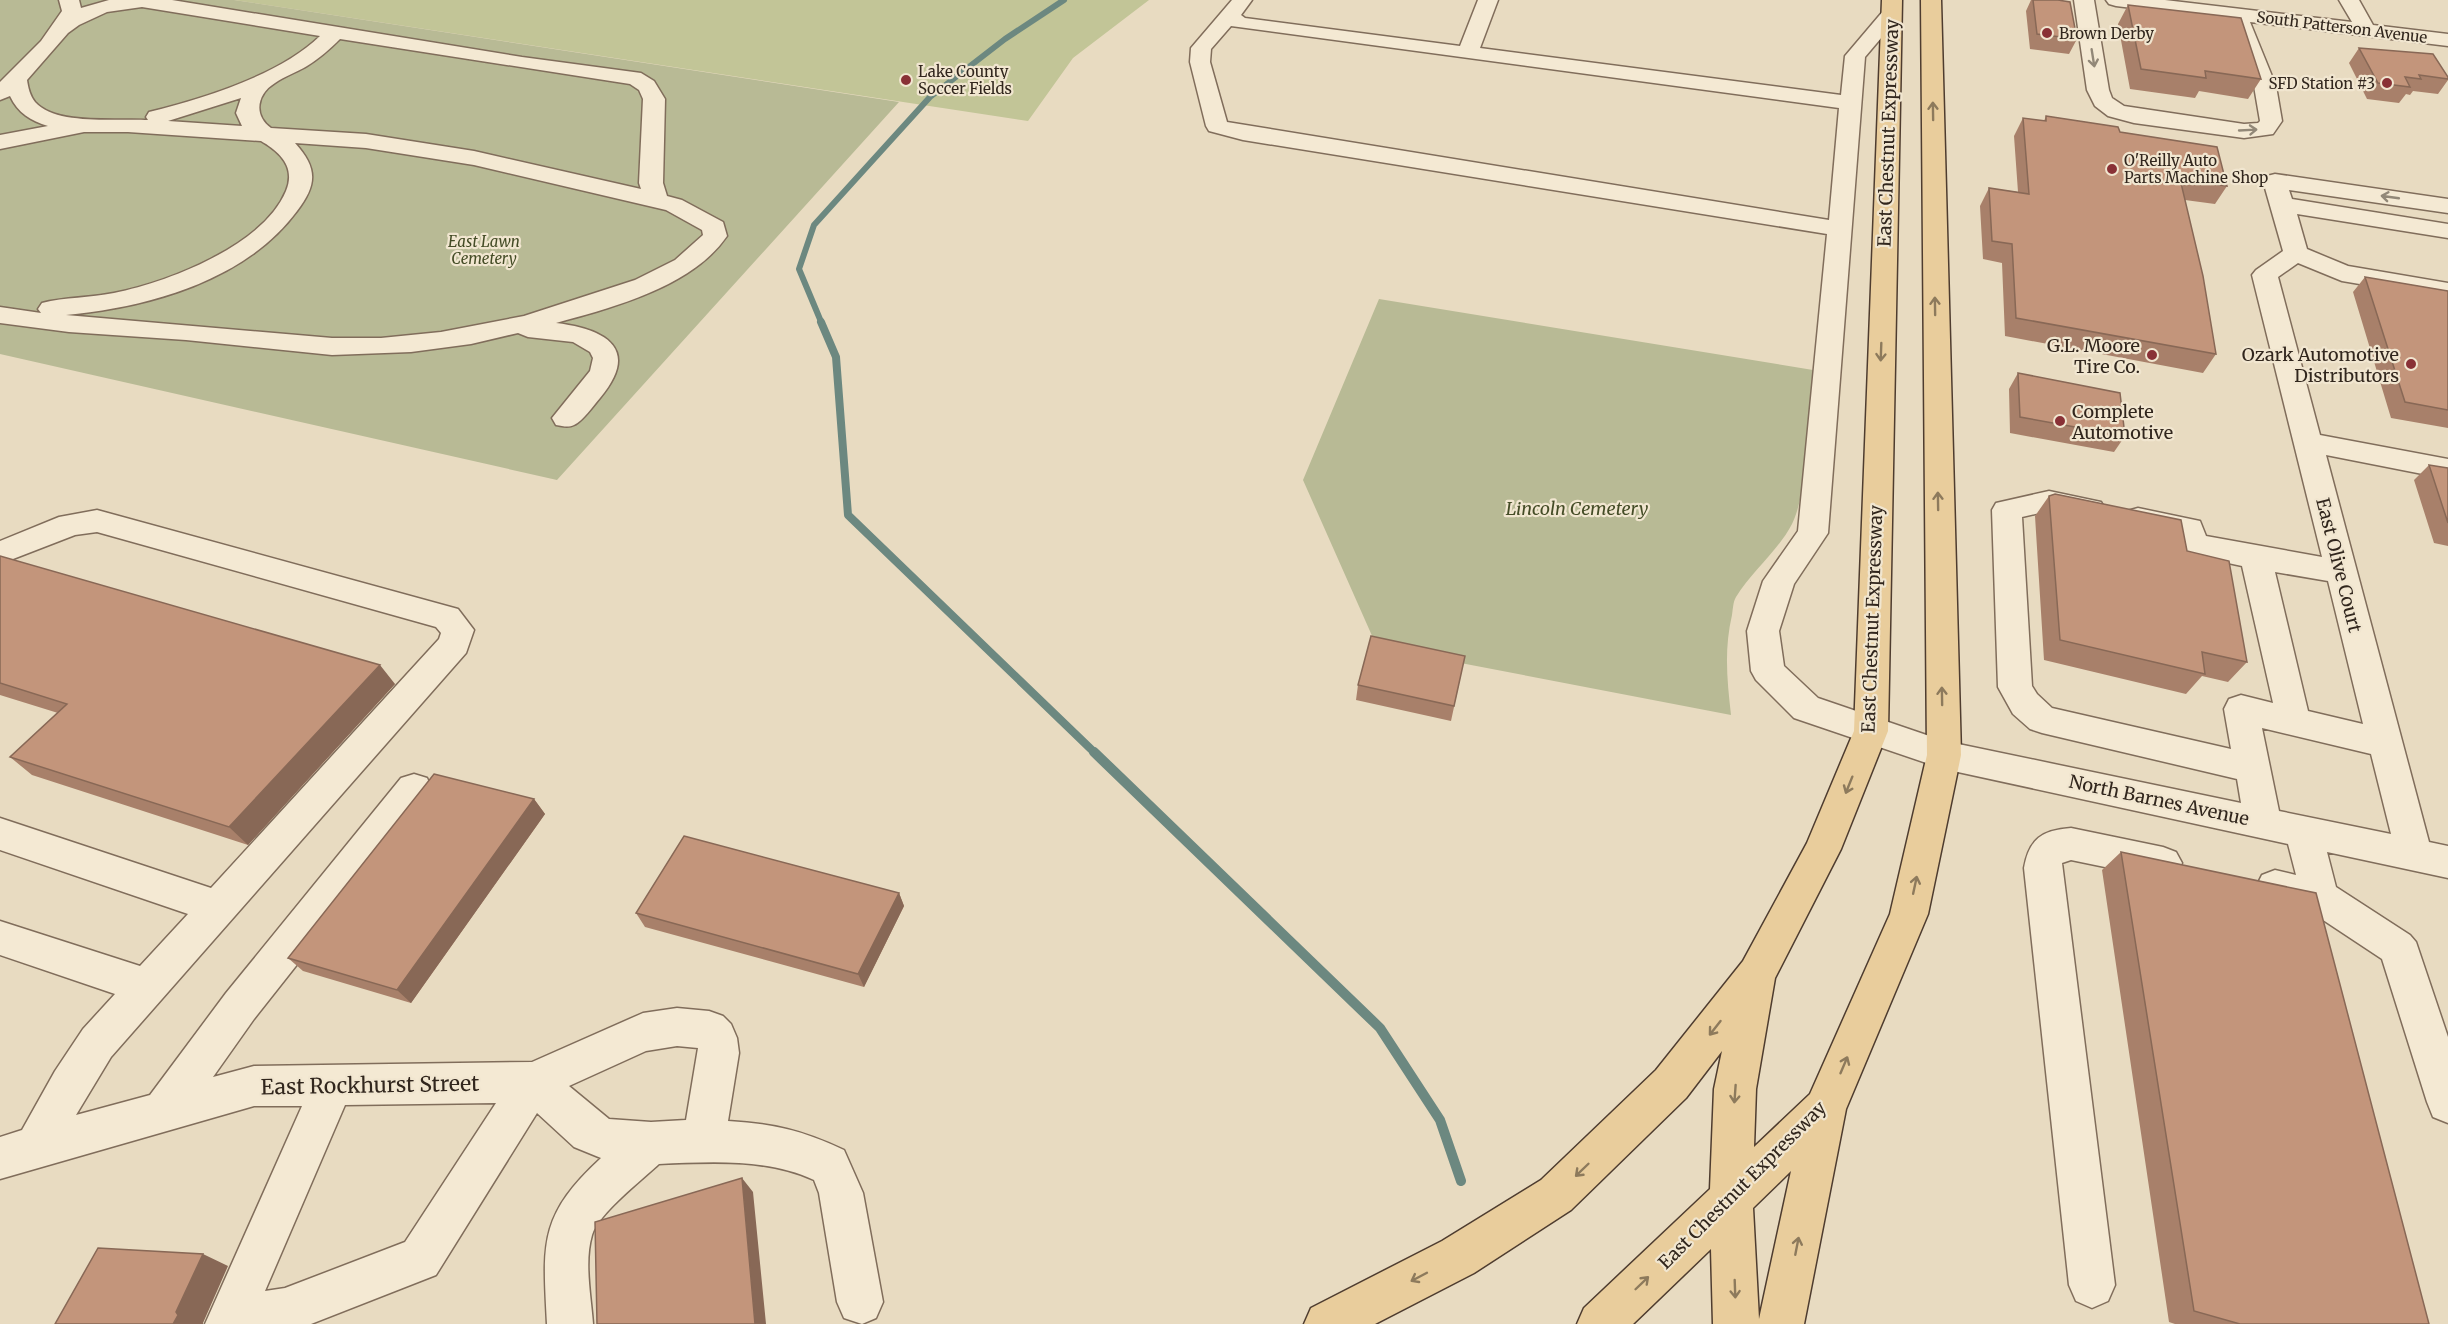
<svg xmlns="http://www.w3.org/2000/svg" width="2448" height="1324" font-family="Merriweather,serif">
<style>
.green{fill:#c2c597}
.cemetery{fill:#b8ba95}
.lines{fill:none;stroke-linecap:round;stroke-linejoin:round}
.stream-far2{stroke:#6c8880;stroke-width:6}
.stream-far1{stroke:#6c8880;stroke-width:8}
.stream{stroke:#6c8880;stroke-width:10}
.minor-casing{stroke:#806d5b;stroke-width:3}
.major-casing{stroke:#4e3c2f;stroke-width:3}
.minor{fill:#f4e9d3;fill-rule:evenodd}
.major{fill:#e9cd9c;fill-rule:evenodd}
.wall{fill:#a8806a}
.shaded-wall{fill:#886856}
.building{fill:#c3957b;stroke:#886856;stroke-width:1.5}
.oneway{stroke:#928878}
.oneway2{stroke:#8d7a5c}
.poi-dot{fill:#893136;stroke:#f1e6d0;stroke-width:2}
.labels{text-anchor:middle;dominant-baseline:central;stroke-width:4.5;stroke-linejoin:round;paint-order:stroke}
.far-street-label{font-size:15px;fill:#31261d;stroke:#f1e6d0}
.far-poi-label{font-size:15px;fill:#31261d;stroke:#f1e6d0;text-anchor:start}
.far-park-label{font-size:15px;font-style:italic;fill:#444c26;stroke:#f1e6d0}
.street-label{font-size:18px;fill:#31261d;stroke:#f1e6d0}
.poi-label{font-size:18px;fill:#31261d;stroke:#f1e6d0;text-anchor:end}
.park-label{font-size:18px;font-style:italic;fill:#444c26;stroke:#f1e6d0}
.near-street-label{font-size:21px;fill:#31261d;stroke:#f1e6d0}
</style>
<rect width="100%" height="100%" fill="#e8dbc1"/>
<!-- green -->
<path class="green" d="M234,0h915l-76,58 -45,63z"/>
<!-- cemetery -->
<path class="cemetery" d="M0,0h234l665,102 -342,378 -557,-126z
M1379,299l434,71c2,34 -6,124 -21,154 -14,27 -40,47 -56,73 -3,5 -3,12 -4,18 -8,35 -5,64 -1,100l-354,-68 -74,-167z"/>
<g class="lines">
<!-- stream-far2 -->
<path class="stream-far2" d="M822,324l-23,-55 15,-44 116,-128 75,-58 59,-39"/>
<!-- stream-far1 -->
<path class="stream-far1" d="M821,322l15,35 12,158 247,238"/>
<!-- stream -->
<path class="stream" d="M1094,752l286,276 60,92 21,61"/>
<defs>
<path id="minor" d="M59,0h20l2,8 28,-8h63l350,57 119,16 13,8 11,18 -2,84 4,13 15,4 41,22 4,14c-35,51 -113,71 -171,87 50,6 85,26 44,75 -7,8 -17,23 -26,27 -6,3 -11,1 -18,0l-4,-7 38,-47 3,-13 -3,-6 -17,-10 -45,-5 -10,-4 -47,11 -60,8 -79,3 -146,-15 -117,-8 -69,-9v-16l41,6 -3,-4 4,-6c23,-6 48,-5 72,-10 54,-11 149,-47 172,-102 10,-24 -6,-39 -25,-50l-133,-9h-44l-84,17v-14l48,-9c-17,-5 -30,-13 -38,-30l-10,4v-18l41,-41 21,-30zM142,7l178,29c-40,39 -118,63 -171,76l-3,5 2,3c-30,-2 -92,6 -113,-18 -5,-6 -7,-15 -8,-22l41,-47 11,-8 28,-13zM340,39l290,45 9,6 4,9 -4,84 2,6 -167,-38 -108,-17 -95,-6c-18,-13 -14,-34 4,-45 10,-7 22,-11 32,-17 13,-8 23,-17 33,-27zM241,98l-5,15 6,13 -74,-5zM295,143l71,5 108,17 192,45 36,20 1,5 -28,25 -40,20 -111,36 -83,16 -60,6h-49l-266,-23c83,-8 179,-34 231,-104 20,-26 21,-43 -2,-68z
M1232,0h20l-11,15 4,3 215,28 18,-46h20l-18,48 361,47 4,-39 39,-46h14l3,4 -3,4 -33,39 -37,476 -34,51 -15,47 5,35 34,32 126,43 297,62 -4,-24 -195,-46 -12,-4 -17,-15 -15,-27 -6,-177 4,-7 53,-12 52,11 4,7 -4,7 -11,4 -41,-9 -27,6 10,169 5,8 15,14 179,41 -7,-40 5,-10 12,-4 32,8 -31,-137 -60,-13 -6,-16 -49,-10 -4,-8 4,-8 11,-3 62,13 6,15 116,21 -70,-282 4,-5 27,-19 -20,-70 4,-5 8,-2 173,25v14l-159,-23 3,9 156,25v14l-151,-24 10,35 41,17 100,17v16l-106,-18 -44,-18 -20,14 42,158 128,24v20l-122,-24 103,387 19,4v32l-121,-26 9,35 74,48 6,7 32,95v86l-15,-6 -6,-15 -45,-143 -71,-47 -49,-13 -6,-12 6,-12 13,-5 21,5 -8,-31 -344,-75 -150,-51 -38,-38 -5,-9 -4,-40 16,-50 35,-50 29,-297 -584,-94 -34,-9 -3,-5 -16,-64 1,-14zM1231,26l608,82 -10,112 -602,-98 -17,-60 1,-13zM2275,572l53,9 35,143 -55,-13zM2262,728l109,26 20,80 -112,-23z
M2074,0h20l15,90 3,8 12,8 120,18 14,-1 2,-2 -6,-35 -25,-66 -113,-14 -7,-2 -3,-4h59l187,22 -13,-22h20l14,25 75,9v12l-198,-24 26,64 6,35 -9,13 -29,4 -110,-15 -26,-7 -13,-10 -8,-16z
M97,510l361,99 16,21 -8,23 -355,404 -35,58 74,-20 76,-102 175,-215 13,-4 13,4 5,11 -5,11 -173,219 -41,58 41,-11 278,-4 111,-49 34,-5 32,3 14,5 8,8 6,14 2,15 -11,68c47,3 73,9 116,29l19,43 20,109 -7,16 -14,6 -18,-6 -7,-16 -18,-109 -5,-13c-47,-22 -104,-18 -155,-16 -16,15 -61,50 -67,71 -8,27 -1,61 1,89h-46c-4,-80 -9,-108 54,-166l-27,-11 -37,-34 -101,162 -125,49h-106l97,-218h-48l-254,73v-42l22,-7 33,-59 28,-42 32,-35 -115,-39v-34l140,45 48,-52 -188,-64v-32l211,70 228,-249 2,-6 -5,-6 -339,-95 -22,3 -75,29v-23l59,-24zM677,1046l21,2 -12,72 -35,2 -42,-3 -40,-33 77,-35zM496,1103l-91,139 -120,46 -20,3 80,-186z
M2071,828l92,19 13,5 6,11 -6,11 -13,5 -92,-19 -9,3 53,422 -7,16 -16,7 -16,-7 -7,-16 -45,-417c5,-29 18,-38 47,-40z"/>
<path id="major" d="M1882,0h20l-14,731 -47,118 -66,129 -19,111 -2,58 56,-53 80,-180 37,-159 -6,-755h20l20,755 -33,159 -82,195 -42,215h-91l-2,-75 -78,75h-56l7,-16 126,-119 4,-100 8,-38 -36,47 -115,112 -97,63 -99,51h-71l7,-16 131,-67 99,-61 115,-110 87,-109 64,-118 47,-112zM1791,1171l-32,148 -6,-111z"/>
</defs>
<!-- minor casing -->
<use href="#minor" class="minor-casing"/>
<!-- major casing -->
<use href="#major" class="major-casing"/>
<!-- minor -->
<use href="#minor" class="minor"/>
<!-- major -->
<use href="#major" class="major"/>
</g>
<!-- wall -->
<path class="wall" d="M2031,0h27l19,39 -8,15 -39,-5 -4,-38z
M2128,5l133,74 -13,20 -49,-8 -4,7 -65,-9 -12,-65z
M2359,48l89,29v3l-10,14 -25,-3 -3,4 -4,-1 -7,9 -32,-4 -18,-36z
M2046,116l74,16 107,54 -12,18 -30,-4 31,154 -13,19 -198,-37 -3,-73 -19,-4 -3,-53 9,-18 29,4 -4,-56 9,-18 21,3z
M2365,277l83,14v137l-57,-10 -38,-126z
M2018,373l107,63 -11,16 -104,-19 -1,-44z
M2429,465l19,3v78l-14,-3 -20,-63z
M2049,496l138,55 60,111 -19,20 -26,-6 -16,18 -142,-34 -9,-144z
M0,556l395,128 -147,161 -216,-70 -22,-18 48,-44 -58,-18z
M1465,656l-14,65 -95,-21 2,-15z
M534,799l11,15 -134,189 -108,-32 -15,-13z
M2121,852l308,472h-254l-6,-2 -67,-452z
M899,893l5,13 -40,81 -219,-60 -9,-14z"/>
<!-- shaded-wall -->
<path class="shaded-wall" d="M380,665l15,19 -147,161 -19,-18z
M534,799l11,15 -134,189 -14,-13z
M899,893l5,13 -40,81 -6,-13z
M742,1178l11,14 13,132h-11z
M203,1254l25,12 -25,57v1h-30l3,-12z"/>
<!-- building -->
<path class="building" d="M2033,0h25l12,2 7,37 -40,-5z
M2128,5l113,13 20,61 -56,-8 1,7 -65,-9z
M2359,48l74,6 15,23v2l-29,-4 2,4 -16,-2 5,10 -32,-4z
M2046,116l72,11 2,5 97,15 10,39 -47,-7 23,97 13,78 -200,-36 -4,-74 -20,-3 -3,-53 40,6 -6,-76 23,3z
M2365,277l83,14v119l-43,-8z
M2018,373l102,20 5,43 -105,-19z
M2429,465l19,3v55z
M2055,494l126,26 6,31 42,10 18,101 -45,-10 3,22 -145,-34 -11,-144z
M0,556l380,109 -151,162 -219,-70 57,-53 -67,-21z
M1371,636l94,20 -11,50 -96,-21z
M434,774l100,25 -137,191 -109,-32z
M684,836l215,57 -41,81 -222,-61z
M2121,852l195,41 113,431h-189l-46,-13z
M742,1178l13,146h-158l-2,-102z
M98,1248l105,6 -27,58 2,3 -5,9h-118z"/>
<!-- one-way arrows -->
<defs><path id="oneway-shaft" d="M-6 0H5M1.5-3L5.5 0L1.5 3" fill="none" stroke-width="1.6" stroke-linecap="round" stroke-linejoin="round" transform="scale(1.5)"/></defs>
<g class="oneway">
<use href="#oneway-shaft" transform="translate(2093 58) rotate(81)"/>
<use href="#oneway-shaft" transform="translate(2248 130) rotate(-3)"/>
<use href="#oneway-shaft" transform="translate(2390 197) rotate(-172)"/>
</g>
<g class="oneway2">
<use href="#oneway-shaft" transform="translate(1933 111) rotate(-91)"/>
<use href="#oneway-shaft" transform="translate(1935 306) rotate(-91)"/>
<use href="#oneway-shaft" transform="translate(1881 352) rotate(92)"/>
<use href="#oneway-shaft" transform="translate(1938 501) rotate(-91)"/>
<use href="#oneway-shaft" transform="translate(1942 696) rotate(-91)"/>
<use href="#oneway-shaft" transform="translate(1849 785) rotate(112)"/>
<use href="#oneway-shaft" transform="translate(1915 885) rotate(-78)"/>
<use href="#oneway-shaft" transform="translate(1715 1028) rotate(128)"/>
<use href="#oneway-shaft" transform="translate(1844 1065) rotate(-67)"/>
<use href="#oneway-shaft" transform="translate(1735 1094) rotate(94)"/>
<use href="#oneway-shaft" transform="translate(1582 1170) rotate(136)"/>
<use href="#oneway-shaft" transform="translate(1797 1246) rotate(-79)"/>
<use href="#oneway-shaft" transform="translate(1419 1277) rotate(152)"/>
<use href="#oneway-shaft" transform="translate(1642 1283) rotate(-44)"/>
<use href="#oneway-shaft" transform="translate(1735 1289) rotate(88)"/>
</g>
<!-- markers -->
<g class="poi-dot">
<circle cx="2047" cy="33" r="6"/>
<circle cx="906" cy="80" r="6"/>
<circle cx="2387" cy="83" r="6"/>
<circle cx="2112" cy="169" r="6"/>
<circle cx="2152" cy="355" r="6"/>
<circle cx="2411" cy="364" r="6"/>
<circle cx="2060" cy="421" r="6"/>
</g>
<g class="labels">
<!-- far-street labels -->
<g class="far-street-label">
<text transform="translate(2342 27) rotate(7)">South Patterson Avenue</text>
</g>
<!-- far-poi labels -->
<g class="far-poi-label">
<text x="2059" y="33">Brown Derby</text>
<text x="918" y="71">Lake County<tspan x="918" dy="17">Soccer Fields</tspan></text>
<text x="2375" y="83" text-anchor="end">SFD Station #3</text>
<text x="2124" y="160">O'Reilly Auto<tspan x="2124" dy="17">Parts Machine Shop</tspan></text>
</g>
<!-- far-park labels -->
<g class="far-park-label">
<text x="484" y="241">East Lawn<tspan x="484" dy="17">Cemetery</tspan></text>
</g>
<!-- street labels -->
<g class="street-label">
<text transform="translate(1888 133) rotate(-88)">East Chestnut Expressway</text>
<text transform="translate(2339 565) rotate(76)">East Olive Court</text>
<text transform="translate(1872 619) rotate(-88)">East Chestnut Expressway</text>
<text transform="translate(2159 800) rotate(12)">North Barnes Avenue</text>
<text transform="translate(1742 1185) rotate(-45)">East Chestnut Expressway</text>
</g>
<!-- poi labels -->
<g class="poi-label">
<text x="2140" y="345">G.L. Moore<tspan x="2140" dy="21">Tire Co.</tspan></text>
<text x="2399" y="354">Ozark Automotive<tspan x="2399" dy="21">Distributors</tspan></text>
<text x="2072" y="411" text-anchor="start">Complete<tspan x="2072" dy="21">Automotive</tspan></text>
</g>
<!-- park labels -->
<g class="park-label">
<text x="1577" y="508">Lincoln Cemetery</text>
</g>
<!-- near-street labels -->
<g class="near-street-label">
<text transform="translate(370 1085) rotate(-1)">East Rockhurst Street</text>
</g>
</g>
</svg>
